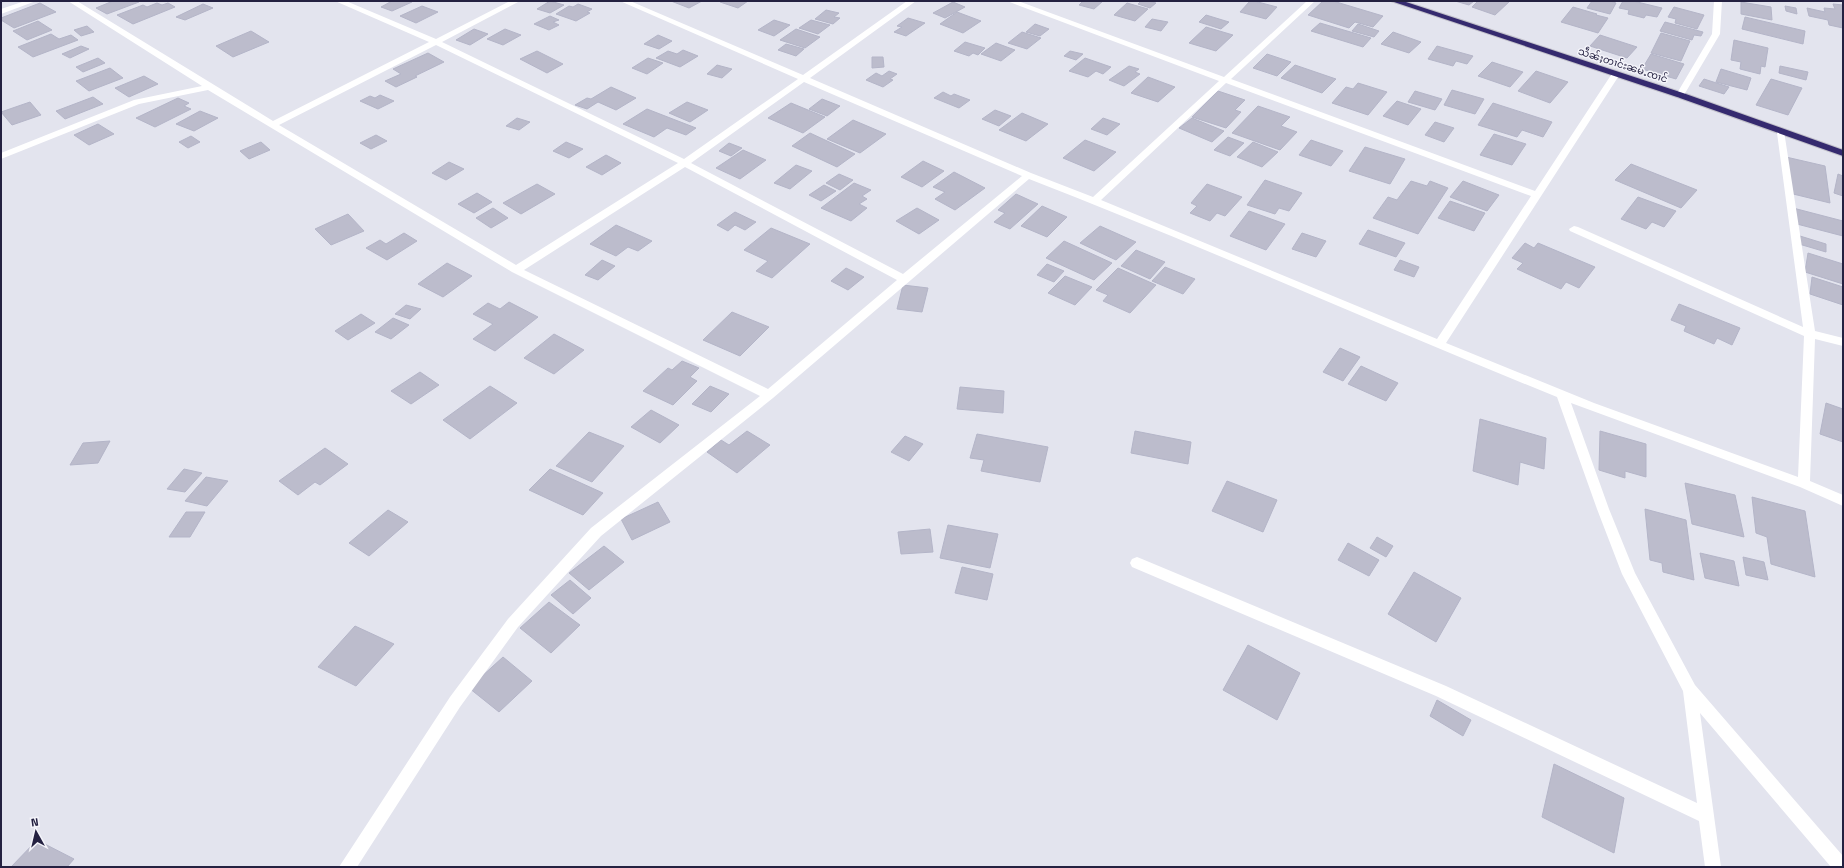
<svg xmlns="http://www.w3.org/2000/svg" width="1844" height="868" font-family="'Titillium Web','Noto Sans Myanmar',sans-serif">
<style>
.building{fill:#bcbccc;stroke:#b4b5c8}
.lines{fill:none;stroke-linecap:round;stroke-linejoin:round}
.highway-casing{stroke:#c2c1ca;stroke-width:2}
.minor{fill:#fff;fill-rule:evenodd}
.highway{fill:#352a6f;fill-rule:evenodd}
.labels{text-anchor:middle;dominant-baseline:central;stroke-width:3;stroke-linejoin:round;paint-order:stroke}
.far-street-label{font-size:10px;fill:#242141;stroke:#f4f4fa}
</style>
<rect width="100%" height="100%" fill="#e3e4ee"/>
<!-- building -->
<path class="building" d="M113,1h25l1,1 -32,12 -11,-6z
M392,1h19l1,1 -20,9 -11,-4z
M550,1l14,4 -14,8 -13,-4z
M671,1h31l-13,7z
M721,1h27l-10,7 -18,-6z
M1083,1h20l-9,8 -15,-4z
M1141,1h7l8,2 -6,5 -12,-4z
M1250,1h4l23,6 -11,12 -26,-7z
M1323,1h10l50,15 -10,11 -18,-5 -6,6 -41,-13z
M1455,1h19l-5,4z
M1478,1h32l-15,14 -23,-8z
M1592,1h18l6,2 -6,11 -23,-6z
M1623,1h10l29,7 -5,9 -11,-2 -2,3 -16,-4 1,-4 -10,-2z
M953,2l12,5 -20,11 -12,-5z
M1741,2l30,5 1,13 -31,-6z
M40,3l16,9 -42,16 -13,-8v-2z
M157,3l5,2 6,-2 7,4 -42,17 -16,-9 26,-10 4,2z
M1127,3l21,6 -13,12 -21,-6z
M203,4l10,4 -28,12 -9,-3z
M578,4l14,5 -5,3 3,1 -14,8 -20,-7 13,-8 4,1z
M1833,4l10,1v23l-14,-3 -1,-5 -19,-4 -2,-8 18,4 -1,-4 11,1z
M422,6l16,6 -22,11 -16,-7z
M1785,6l11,2 1,6 -11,-3z
M1573,7l24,7 -1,1 12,3 -10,15 -37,-11z
M1674,7l30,8 -7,14 -22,-6 1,-4 -8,-2z
M826,10l13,3 -5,4 6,1 -7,6 -18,-5z
M957,12l24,9 -18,12 -23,-9z
M1206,15l23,7 -8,7 -22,-7z
M550,16l9,4 -6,2 6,3 -10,5 -15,-6z
M1745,17l60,14 -2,13 -61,-15z
M908,18l17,5 -19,13 -12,-4 8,-5 -5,-1z
M1152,19l16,3 -7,9 -16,-4z
M774,20l16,5 -16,11 -16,-6z
M811,20l19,5 -12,9 -19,-6z
M38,21l14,9 -25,10 -14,-9z
M1665,22l38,10 -2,4 -7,-1 -2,5 -32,-9z
M1320,23l51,15 -8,9 -52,-16z
M1035,24l14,5 -9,7 -14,-4z
M1358,24l21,7 -5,6 -22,-6z
M87,26l7,6 -13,4 -7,-6z
M1206,27l27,8 -17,16 -27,-8z
M474,29l14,5 -18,11 -14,-5z
M505,29l16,6 -18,10 -16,-6z
M796,29l24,8 -15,11 -25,-8z
M251,31l18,11 -36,15 -17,-11z
M1022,32l19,6 -14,11 -19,-6z
M1393,32l28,10 -12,11 -28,-9z
M1661,33l29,8 -9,20 -30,-8z
M51,34l8,5 12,-4 7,5 -45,17 -15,-10z
M658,35l14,6 -13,8 -15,-5z
M1600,35l37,12 -10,11 -37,-12z
M1734,40l34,8 -3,19 -4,-1 -1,8 -20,-5 1,-7 -10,-2z
M965,42l20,6 -7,7 -5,-2 -4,3 -15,-5z
M996,43l19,7 -14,11 -20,-7z
M786,44l18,5 -8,7 -18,-6z
M81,46l8,3 -19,9 -8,-4z
M1437,46l36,10 -6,8 -11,-3 -3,5 -25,-7z
M683,50l15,6 -18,11 -24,-9 12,-7 9,3z
M537,51l26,13 -16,9 -27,-14z
M1070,51l13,3 -7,6 -12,-4z
M428,53l16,9 -29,14 2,1 -21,10 -11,-6 16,-7 -8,-5z
M1267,54l24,8 -14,14 -24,-8z
M1651,54l33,10 -8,15 -34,-10z
M872,57h11l1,10 -12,1z
M98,58l7,5 -22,9 -7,-5z
M648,58l15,5 -16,11 -15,-6z
M1085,58l26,9 -8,7 -7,-3 -8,6 -19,-6z
M1492,62l31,10 -13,15 -32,-11z
M717,65l15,4 -10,9 -15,-4z
M1295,65l41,14 -14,14 -41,-15z
M1129,66l10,3 -4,3 5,2 -16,12 -15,-6z
M1780,66l28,6 -2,8 -27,-7z
M110,68l13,10 -34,13 -13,-10z
M1721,69l30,9 -4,12 -31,-8z
M889,71l8,3 -7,5 3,1 -10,7 -17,-7 10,-7 6,3z
M1536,71l32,11 -18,21 -32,-12z
M144,76l14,8 -29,13 -14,-9z
M1148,77l27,10 -17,15 -27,-9z
M1704,79l25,8 -5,7 -25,-8z
M1771,79l31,9 -14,27 -32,-10z
M1358,83l29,9 -19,23 -36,-12 14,-16 7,2z
M611,87l25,11 -20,12 -18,-8 -11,7 -12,-4 12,-7 4,1z
M1452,90l32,9 -9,15 -31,-9z
M1218,91l27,9 -10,10 6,2 -15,16 -34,-11z
M1415,91l27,8 -7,11 -27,-8z
M943,92l8,4 3,-2 16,6 -11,8 -25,-10z
M380,95l14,6 -16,8 -18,-8 10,-5 5,2z
M93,97l10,7 -38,15 -9,-8z
M178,98l11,5 -5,3 7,3 -36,18 -19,-9z
M822,99l18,7 -13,10 -18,-7z
M1397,101l24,8 -13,16 -25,-9z
M30,102l11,13 -29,10 -11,-13z
M687,102l21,8 -18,12 -21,-9z
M791,103l34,14 -22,16 -35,-15z
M1493,103l59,19 -9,15 -21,-7 -5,7 -39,-12z
M1258,106l32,11 -9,9 16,6 -17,18 -48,-17z
M647,109l49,19 -10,7 -19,-7 -13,9 -31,-13z
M995,110l16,6 -12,10 -17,-7z
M200,111l18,7 -24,13 -18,-7z
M1022,113l26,11 -22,17 -27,-11z
M517,118l13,4 -11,8 -13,-4z
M1103,118l17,6 -13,11 -16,-6z
M1192,118l32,13 -12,11 -33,-14z
M853,120l33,14 -26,19 -33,-14z
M1435,122l19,6 -10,14 -19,-7z
M98,124l16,10 -25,11 -15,-10z
M810,133l45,21 -18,13 -45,-21z
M1494,134l32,10 -14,21 -32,-10z
M376,135l11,6 -16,8 -11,-6z
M191,136l9,6 -12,6 -9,-6z
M1228,137l16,6 -14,13 -16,-6z
M1085,140l31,12 -22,19 -31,-13z
M1311,140l32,11 -12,15 -32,-11z
M261,142l9,8 -21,9 -9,-8z
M566,142l17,7 -14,9 -16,-7z
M1253,142l25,10 -16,15 -25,-10z
M729,143l13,5 -11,8 -12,-5z
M1365,147l40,12 -15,25 -41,-13z
M743,150l23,10 -26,19 -24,-11z
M606,155l15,8 -19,12 -16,-8z
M1786,157l39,9 5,37 -41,-10z
M923,161l21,10 -22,16 -21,-10z
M449,162l15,7 -18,11 -14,-7z
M1631,164l66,26 -16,18 -66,-28z
M796,165l16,6 -22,18 -16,-6z
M954,172l31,16 -30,22 -20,-11 10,-7 -12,-5z
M839,174l14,6 -13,10 -14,-7z
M1838,174l5,2v20l-9,-3z
M1265,180l37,13 -13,18 -10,-3 -4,6 -28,-9z
M1411,181l16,5 3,-5 18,7 -30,46 -45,-16 15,-21 9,3z
M1463,181l36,14 -12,16 -37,-14z
M854,183l17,7 -9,6 5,3 -8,5 8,4 -16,13 -30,-13z
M537,184l18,10 -34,20 -18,-11z
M1207,184l35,13 -17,19 -8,-3 -7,8 -20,-8 7,-7 -6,-3z
M824,185l12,6 -15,10 -12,-6z
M477,193l15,9 -18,11 -16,-9z
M1016,194l22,10 -28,25 -16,-7 11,-9 -7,-3z
M1638,197l38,14 -12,16 -12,-5 -6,7 -25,-10z
M1450,201l35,12 -11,18 -36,-13z
M1042,206l25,11 -20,20 -26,-11z
M493,208l15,10 -17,10 -15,-10z
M917,208l22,12 -20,14 -23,-13z
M1793,208l50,13v15l-50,-13z
M1249,211l36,13 -19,26 -36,-14z
M735,212l21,10 -11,8 -10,-5 -7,6 -11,-6z
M348,214l16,17 -33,14 -16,-16z
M616,225l36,16 -14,10 -10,-4 -12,9 -26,-12z
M1100,226l36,16 -20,18 -36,-17z
M771,228l39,16 -38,34 -16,-7 12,-10 -24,-11z
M1368,230l37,13 -9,14 -37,-13z
M404,233l13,8 -30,19 -21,-12 14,-8 6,4z
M1302,233l24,8 -10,16 -24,-8z
M1800,236l26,8v8l-27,-8z
M1064,241l48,22 -18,17 -48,-22z
M1525,243l9,5 4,-5 57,24 -16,21 -13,-6 -5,7 -44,-20 6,-6 -11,-5z
M1136,250l29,12 -15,17 -29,-13z
M1808,253l35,11v20l-38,-12z
M602,260l13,6 -17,14 -13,-5z
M1400,260l19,7 -5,10 -20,-7z
M447,263l25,13 -29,21 -25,-13z
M1047,264l17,7 -10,11 -17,-7z
M1165,267l30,12 -12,15 -31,-13z
M846,268l18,9 -16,13 -17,-9z
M1118,268l38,17 -26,28 -27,-12 5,-6 -12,-5z
M1065,276l27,11 -17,18 -27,-12z
M1812,277l31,10v18l-33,-11z
M903,285l25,3 -6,24 -25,-3z
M509,302l29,15 -43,34 -22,-12 20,-15 -20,-10 15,-11 12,6z
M1679,304l61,24 -8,17 -15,-7 -3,6 -30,-13 2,-5 -15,-6z
M406,305l15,4 -11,10 -15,-5z
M732,312l37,15 -29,29 -37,-16z
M361,314l14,9 -27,17 -13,-9z
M393,318l16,7 -18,14 -16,-7z
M554,334l30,16 -30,24 -30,-16z
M1340,348l20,9 -17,24 -20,-9z
M682,361l17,7 -9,9 7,4 -24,24 -30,-14 25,-23 4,2z
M1361,366l37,17 -12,18 -38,-17z
M420,372l19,13 -28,19 -20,-13z
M490,386l27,17 -47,36 -27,-19z
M710,386l19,8 -18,18 -19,-8z
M960,387l44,4 -1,22 -46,-4z
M1826,403l17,6v33l-23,-8z
M651,410l28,15 -19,18 -29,-16z
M1480,419l66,19 -2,31 -24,-7 -2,23 -45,-14z
M747,431l23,14 -33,28 -30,-21 14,-12 8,5z
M1135,431l56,11 -3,22 -57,-11z
M1600,431l46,13v33l-21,-6v7l-26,-8z
M589,432l35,14 -32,36 -36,-16z
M977,434l71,13 -8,35 -59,-11 3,-11 -14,-2z
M905,436l18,8 -14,17 -18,-9z
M110,441l-12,22 -28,2 13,-22z
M325,448l23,16 -28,21 -5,-3 -17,13 -19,-14z
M184,469l18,4 -17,19 -18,-3z
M550,469l53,24 -20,22 -54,-25z
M206,477l22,4 -21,25 -22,-5z
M1227,481l50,19 -14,32 -51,-21z
M1685,483l50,12 9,42 -52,-13z
M1752,497l53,14 10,66 -44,-13 -4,-27 -11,-4z
M658,502l12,20 -38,18 -11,-21z
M1645,509l41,11 8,60 -31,-8 -1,-9 -12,-3z
M388,510l20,12 -39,34 -20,-13z
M186,512h19l-15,25h-21z
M948,525l50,9 -8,34 -50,-10z
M930,529l3,23 -32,2 -3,-22z
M1377,537l16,9 -7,11 -16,-9z
M1348,543l31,17 -10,16 -31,-16z
M604,546l20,16 -35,28 -20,-17z
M1700,553l34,8 5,25 -34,-8z
M1743,557l21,5 4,18 -22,-5z
M962,567l31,7 -6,26 -32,-7z
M1414,572l47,26 -25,44 -48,-28z
M570,580l21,18 -18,16 -22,-19z
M549,602l31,23 -29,28 -31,-25z
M355,626l39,18 -38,42 -38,-19z
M1248,645l52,28 -23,47 -54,-30z
M503,657l29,24 -33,31 -30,-24z
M1437,700l34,20 -8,16 -33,-20z
M1554,764l70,34 -10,55 -72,-36z
M37,840l37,19 -7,8h-56z"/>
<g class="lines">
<defs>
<path id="highway" d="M1391,1h12l280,92 160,57v6l-166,-59z"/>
</defs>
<!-- highway casing -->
<use href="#highway" class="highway-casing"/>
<!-- minor -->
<path class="minor" d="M25,1h11l-35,13v-5z
M68,1h9l196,120 156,-79 -94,-41h11l90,38 74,-38h10l-78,41 242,117 114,-80 -178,-78h10l173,74 104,-74h9l-106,77 221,95 62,24 126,-116 -212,-80h11l206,76 83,-76h8l-84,78 304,112 78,-119h6l1,2 -174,269 148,60 204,74 6,-141 -234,-105 -1,-2 5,-3 4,1 225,100 -26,-194 1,-2h6l31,200 28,7v8l-28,-7 -5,142 33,14v11l-43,-19 -229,-84 38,106 26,64 60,112 148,171v11h-12l-131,-154 21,154h-16l-6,-46 -263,-125 -304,-129 -2,-4 2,-4 5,-2 5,2 304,127 251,117 -14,-112 -61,-117 -25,-65 -40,-112c-176,-71 -350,-149 -528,-218l-256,219 -172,138 -83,91 -58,80 -103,160h-18l111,-170 58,-78 83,-91 169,-132 -248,-124 -304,-182 -69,14 -138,55v-6l133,-53 68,-14zM436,45l242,118 -162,102 -237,-140zM804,82l218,94 -119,98 -212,-111zM1226,83l305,113 -94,143 -336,-139zM685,167l212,113 -129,109 -244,-119z
M1714,1h8l-2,33 -36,61 -4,3 -3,-1 -1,-2 36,-61z"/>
<!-- highway -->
<use href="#highway" class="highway"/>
</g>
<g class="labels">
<!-- far-street labels -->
<g class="far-street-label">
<text transform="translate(1623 65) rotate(18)">သဵၼ်ႈတၢင်းၼမ်ႉၸၢင်</text>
</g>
</g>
<!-- border -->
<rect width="1844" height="868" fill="none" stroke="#242141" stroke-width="4"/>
<!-- north arrow -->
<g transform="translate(36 832) rotate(352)" stroke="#f4f4fa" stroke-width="3" paint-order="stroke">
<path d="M0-3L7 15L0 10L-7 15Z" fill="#242141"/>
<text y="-6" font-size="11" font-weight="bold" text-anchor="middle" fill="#242141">N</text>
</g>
</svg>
